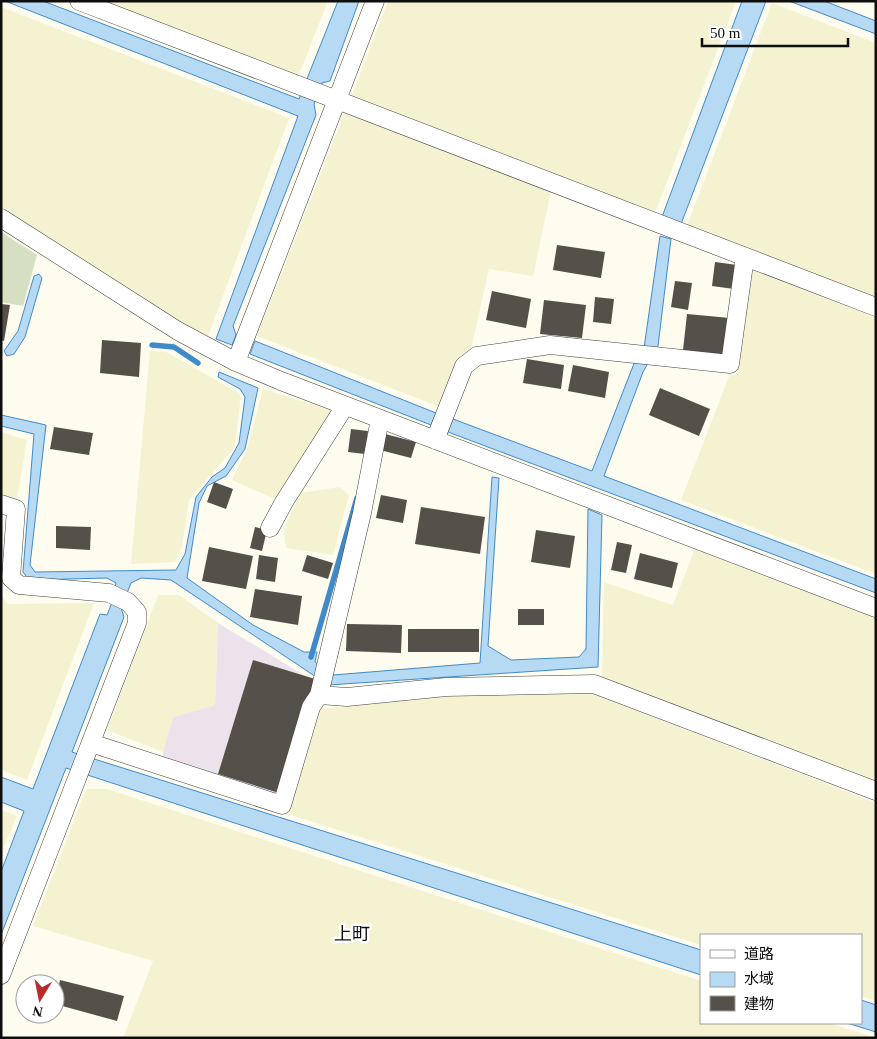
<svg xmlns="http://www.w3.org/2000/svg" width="877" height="1039" font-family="'Times New Roman','Noto Sans JP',serif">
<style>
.industrial{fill:#ece2ec}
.farmland{fill:#f4f2d0}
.cemetery{fill:#d4e0c1}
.water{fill:#b6d9f4;stroke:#3f8bc9}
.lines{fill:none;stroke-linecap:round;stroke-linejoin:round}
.stream{stroke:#3f8bc9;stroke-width:5.5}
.building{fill:#56504a}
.street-casing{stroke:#414141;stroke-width:19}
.street{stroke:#fff;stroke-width:18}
.labels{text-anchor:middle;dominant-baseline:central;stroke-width:5;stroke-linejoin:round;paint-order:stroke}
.neighbourhood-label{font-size:18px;fill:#0e0e0e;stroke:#fff}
</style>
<rect width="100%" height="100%" fill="#fefcef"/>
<!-- industrial -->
<path class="industrial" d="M218,623l94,57 -36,121 -113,-41v-8l10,-35 42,-12z"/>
<!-- farmland -->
<path class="farmland" d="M101,1h227l-30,76z
M388,1h348l-81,212 -304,-116z
M772,3l104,40v255l-189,-72z
M1,7l288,111 -82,221 -206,-130z
M345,112l206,79 -18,85 -44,-7 -19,84 -30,54 -183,-71z
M753,267l123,48v259l-195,-74 49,-126 7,1z
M150,351l16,1 75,42 -6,53 -46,53 -7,46 -7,16 -44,2z
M263,389l71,22 -57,89 -45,-20 15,-31z
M1,432l26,8 -10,59 -16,-5z
M340,487l9,8 -16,60 -47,-7 -2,-18 16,-37z
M695,548l181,70v164l-274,-104 2,-96 69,23z
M1,595l7,9 86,-1 -67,177 -26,-10z
M158,595h21l39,28 -3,82 -42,12 -10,35 -56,-22z
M591,693l285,110v198l-15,-5v-61h-160v10l-413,-131 33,-105 130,-14z
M86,789h21l594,192v42h128l47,15h-753l30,-77 -120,-35z
M1,810l16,6 -16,38z"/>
<!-- cemetery -->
<path class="cemetery" d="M1,232l36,23 -14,51 -22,-4z"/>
<!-- water -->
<path class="water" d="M5,1h38l256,98 39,-98h21l-29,80 -8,2 -8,21 2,11 -83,211 3,9 -4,10 -16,-6 82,-223z
M742,1h24l-85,223 -19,-7z
M789,1h35l52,20v13z
M660,236l11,3 -13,107 -15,26 -39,104 272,103v14l-428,-161 5,-13 139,52 43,-110 9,-13z
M39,274l3,4 -17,59 -11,17 -7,2 -3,-5 14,-20 16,-55z
M255,341l181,72 -5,12 -181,-71z
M219,372l39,16 -13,61 -19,27 -19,10 -8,17 -12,75 66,47 51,27h13l-2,10 18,13 147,-12 12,-186 7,1 -11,168 23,14 68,-3 7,-8 2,-140 14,6 -4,152 -270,18 -157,-105 -30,-2 -10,5 -10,25 3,9 -52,135 629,198v25l-635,-207 -65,167v-63l23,-61 -23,-9v-25l32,12 67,-175 7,1 4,-10 5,-22 -9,-5 -78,2 -6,-8 11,-138 -33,-8v-11l45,10 -16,140 5,7 141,-2 9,-16 11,-57 16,-20 13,-9 14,-25 6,-46 -5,-8 -22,-12z
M861,1000l15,5v27l-29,-9h14z"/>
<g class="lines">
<!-- stream -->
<path class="stream" d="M152,345l22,2 24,16
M311,657l46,-159"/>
</g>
<!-- building -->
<path class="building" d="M557,245l48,7 -4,26 -48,-8z
M715,262l22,3 -3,24 -22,-3z
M675,281l17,2 -4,27 -17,-3z
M492,291l39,8 -5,29 -40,-8z
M595,297l19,2 -3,25 -18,-2z
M544,300l42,5 -4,33 -42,-4z
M1,304l9,1 -6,36 -3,-1z
M687,314l43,4 -4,37 -43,-5z
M102,340l39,3 -2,34 -39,-4z
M527,359l37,6 -3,24 -38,-6z
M573,365l36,7 -4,26 -37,-7z
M660,388l50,21 -11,27 -50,-21z
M54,427l39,6 -4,22 -39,-6z
M351,429l17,2 -3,23 -17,-2z
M385,434l31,8 -5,16 -31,-8z
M214,482l19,7 -7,20 -19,-7z
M381,495l26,5 -4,23 -27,-5z
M421,507l64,10 -5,37 -65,-10z
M56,526l35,1 -1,23 -34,-2z
M255,527l12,3 -5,21 -12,-3z
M536,530l39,6 -5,32 -39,-6z
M617,542l15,3 -6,28 -15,-3z
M209,547l44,9 -7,33 -44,-8z
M640,553l38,10 -6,25 -38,-9z
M259,555l19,3 -3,24 -19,-3z
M307,555l26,8 -5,16 -26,-8z
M255,589l47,7 -4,29 -48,-8z
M518,609h26v16h-26z
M347,624l55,1 -1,28 -55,-2z
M408,629h71v23h-71z
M253,660l62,19 -36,114 -61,-19z
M60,980l64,16 -7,25 -62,-17z"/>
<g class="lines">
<defs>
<path id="street" d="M79,1l797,306
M1,218l177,113 58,31 45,19 595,227
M236,362l139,-361
M435,440l29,-74 13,-10 73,-11 180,19 15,-107
M1,504l15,5 -5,69 8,7 90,8 19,9 9,10v11l-136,352
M270,528l14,-26 61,-96
M319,695l43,-182 18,-94
M91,743l191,62 29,-98 8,-12 28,2 99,-10 148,-3 282,107"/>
</defs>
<!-- street casing -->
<use href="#street" class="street-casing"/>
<!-- street -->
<use href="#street" class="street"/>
</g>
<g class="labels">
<!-- neighbourhood labels -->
<g class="neighbourhood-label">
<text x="352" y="934">上町</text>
</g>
</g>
<!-- border -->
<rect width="877" height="1039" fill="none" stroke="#0e0e0e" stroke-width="5"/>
<!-- legend -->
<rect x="700" y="934" width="162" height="90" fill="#ffffff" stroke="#9f9f9f"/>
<rect x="710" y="950" width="25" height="8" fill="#ffffff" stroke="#9f9f9f"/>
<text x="744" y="959" font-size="15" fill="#0e0e0e">道路</text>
<rect x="710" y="972" width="25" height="15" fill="#b6d9f4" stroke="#9f9f9f"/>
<text x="744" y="984" font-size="15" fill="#0e0e0e">水域</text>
<rect x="710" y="996" width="25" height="15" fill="#56504a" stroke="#9f9f9f"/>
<text x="744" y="1009" font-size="15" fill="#0e0e0e">建物</text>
<!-- north arrow -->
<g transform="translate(40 999) rotate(190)"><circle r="24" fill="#ffffff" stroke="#9f9f9f"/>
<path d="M0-4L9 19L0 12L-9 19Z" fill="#b92b2a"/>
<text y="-8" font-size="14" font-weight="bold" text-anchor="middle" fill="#0e0e0e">N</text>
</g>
<!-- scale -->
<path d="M702 38v8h146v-8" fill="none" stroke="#0e0e0e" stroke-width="2.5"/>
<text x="710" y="38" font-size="15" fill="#0e0e0e" stroke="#ffffff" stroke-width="4" paint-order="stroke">50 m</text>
</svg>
